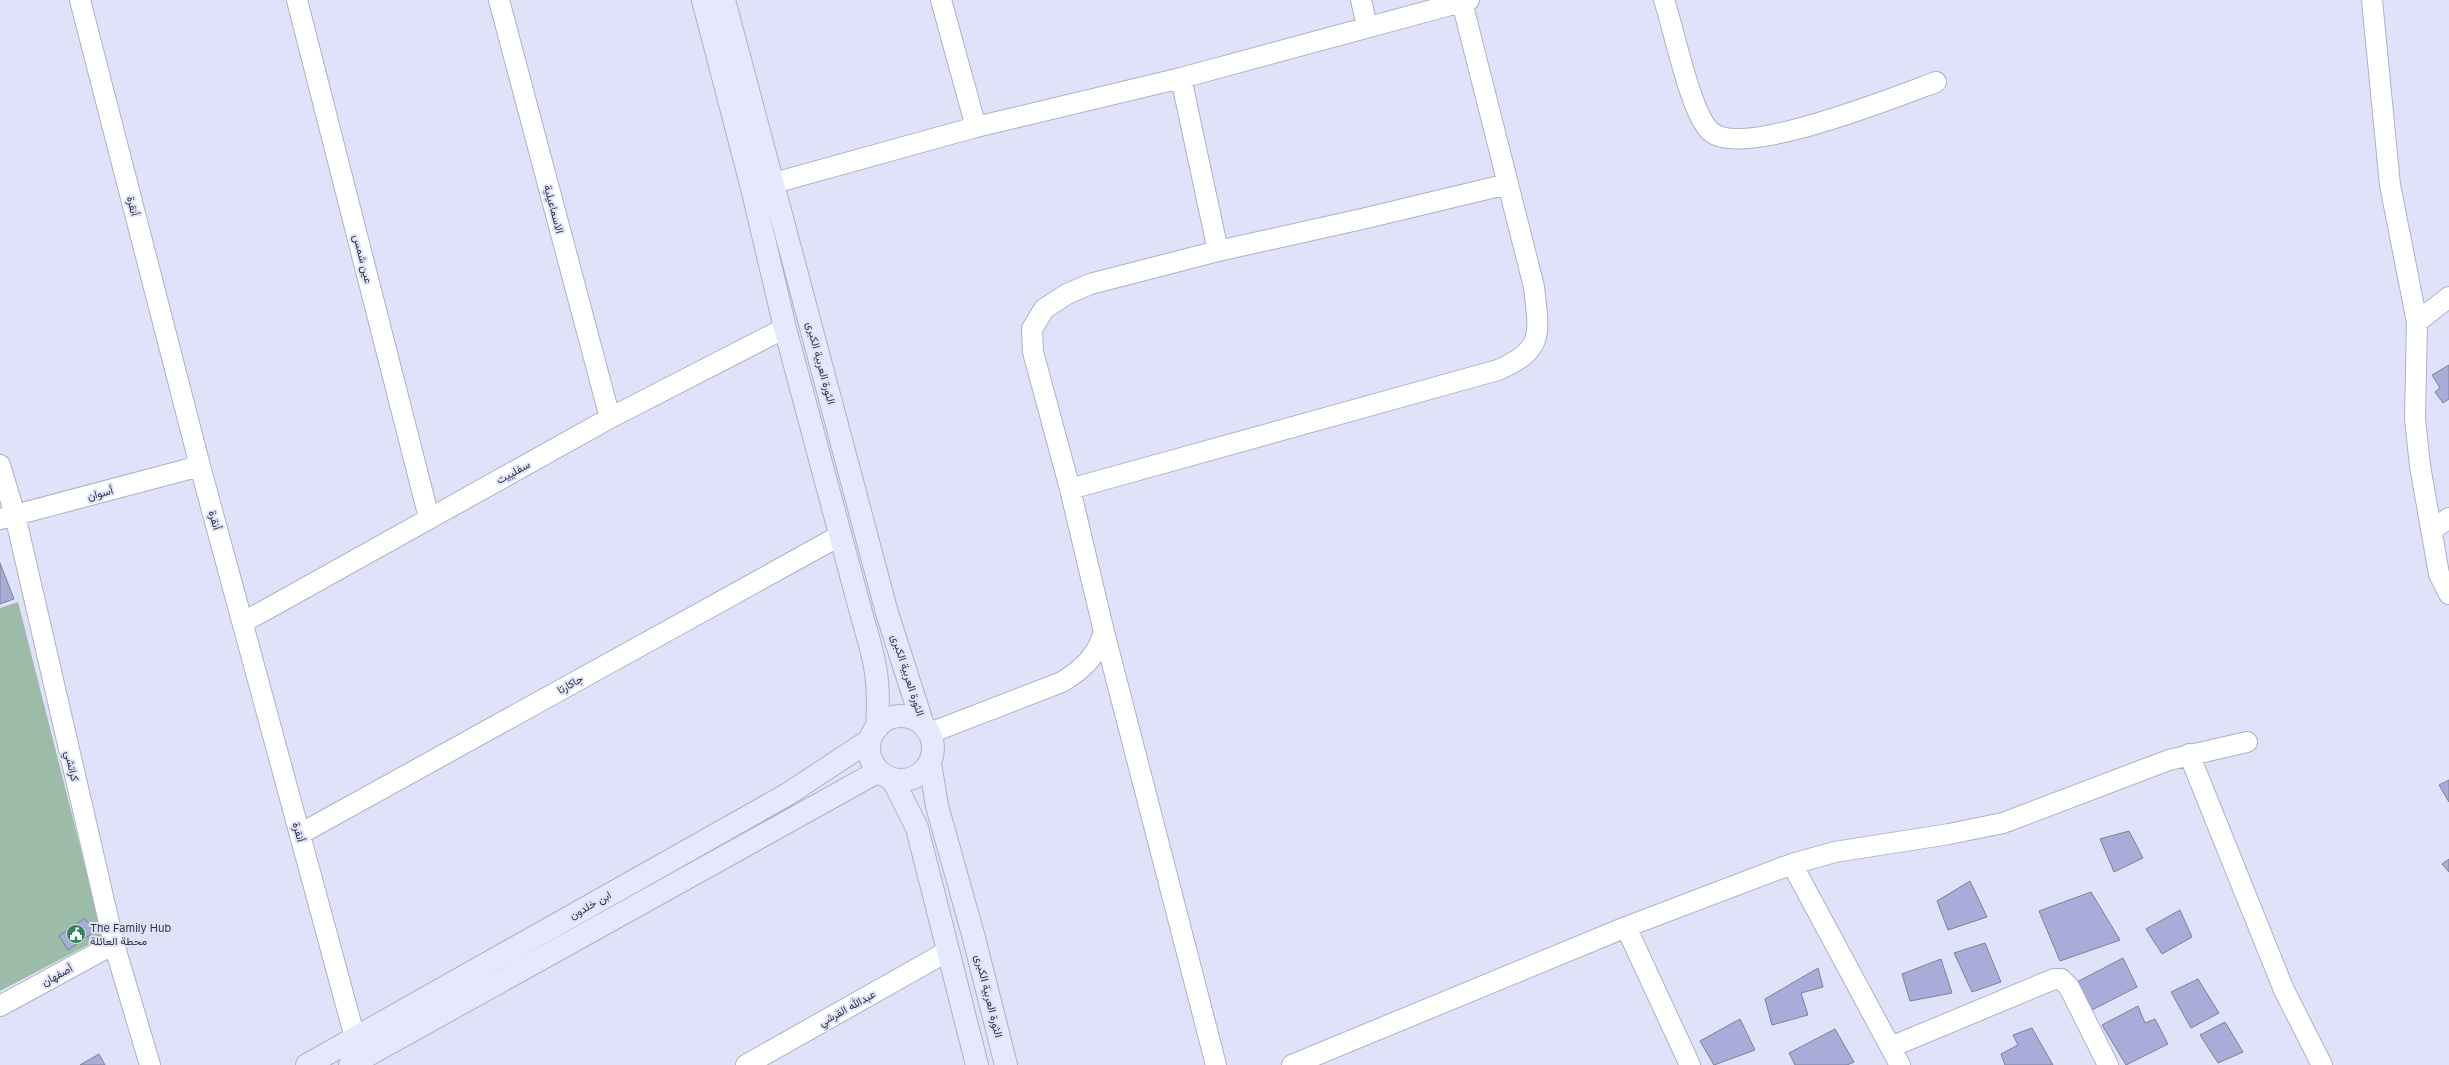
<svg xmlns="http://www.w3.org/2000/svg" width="2449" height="1065" font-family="Inter,Vazirmatn,sans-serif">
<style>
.green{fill:#9cbba8}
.building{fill:#a7acd9;stroke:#7e8195}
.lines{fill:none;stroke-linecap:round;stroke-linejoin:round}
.street-casing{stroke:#aeb1c6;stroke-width:22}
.secondary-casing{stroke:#aeb1c6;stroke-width:24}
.street{stroke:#fff;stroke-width:20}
.secondary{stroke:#e6e8fb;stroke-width:22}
.labels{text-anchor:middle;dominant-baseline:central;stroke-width:4;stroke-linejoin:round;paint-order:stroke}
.street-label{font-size:11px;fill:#33343d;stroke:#dfe2f9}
.poi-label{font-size:11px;fill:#33343d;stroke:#dfe2f9;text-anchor:start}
</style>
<rect width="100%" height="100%" fill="#dfe2f9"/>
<!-- green -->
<path class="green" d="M18,602l85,335 -103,54v-383z"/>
<!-- building -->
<path class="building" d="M2449,365v34l-6,4 -8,-11 5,-4 -8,-13z
M0,563l14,36 -14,5z
M2449,780v22l-10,-17z
M2129,831l14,27 -29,14 -14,-33z
M2449,859v13l-7,-8z
M1970,881l17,36 -39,13 -11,-29z
M2091,892l29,48 -60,21 -21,-50z
M2180,910l12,27 -30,17 -16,-25z
M85,918l9,14 -26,18 -9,-14z
M1985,943l16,39 -29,10 -18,-39z
M2123,958l14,29 -47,24 -15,-28z
M1941,959l11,34 -42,8 -8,-27z
M1818,968l5,19 -22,6 7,22 -36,10 -7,-26z
M2198,979l21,34 -28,15 -20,-36z
M2138,1006l7,17 10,-4 13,25 -42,21 -24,-40z
M1740,1019l15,31 -41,15 -14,-24z
M2225,1022l18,30 -25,11 -18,-28z
M2032,1028l21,37h-48l-4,-11 17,-9 -5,-10z
M1835,1029l19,33 -7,3h-52l-6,-12z
M99,1054l6,11h-25z"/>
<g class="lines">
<defs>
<path id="street" d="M80,0l120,466 155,572 7,14
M297,0l132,518
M499,0l111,418
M941,0l35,127
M1361,0l6,26
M1664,0c10,29 26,112 46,131 30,29 188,-35 226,-49
M2372,0l18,185 27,137 -2,97 5,47 19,108 10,20
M1181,78l37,173
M756,188l220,-61 205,-49 288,-78
M2417,322l32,-25
M0,465l15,50 99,429 36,121
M1070,489l428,-119c47,-20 41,-37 36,-83l-72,-285
M0,519l200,-53
M2433,529l16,-11
M244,622l366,-204 175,-90
M1104,632l112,433
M930,733l132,-51c21,-13 35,-26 42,-50l-34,-143 -37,-137 -1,-23 12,-20 23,-15 23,-10 128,-33 144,-32 146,-35
M2189,754l95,236 38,75
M300,834l541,-299
M1792,864l108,201
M1626,927l64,138
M0,1006l114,-62
M1891,1047l163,-68h7l8,8 39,78
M746,1065l202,-114
M1292,1065l334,-138 166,-63 43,-12 114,-18 54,-11 166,-63 78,-18"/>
<path id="secondary" d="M703,0l49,188 33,140 78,292c13,43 17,62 14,108
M724,0l163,613 36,112
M869 748a32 32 0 1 1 64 0a32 32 0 1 1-64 0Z
M930,763l7,43 37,132 32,127
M893,780l24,48 60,237
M307,1065l481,-271 82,-54
M350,1065l529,-294"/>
</defs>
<!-- street casing -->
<use href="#street" class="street-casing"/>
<!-- secondary casing -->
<use href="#secondary" class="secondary-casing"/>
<!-- street -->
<use href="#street" class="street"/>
<!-- secondary -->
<use href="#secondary" class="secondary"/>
</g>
<!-- icons -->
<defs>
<symbol id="civic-disc" viewBox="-11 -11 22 22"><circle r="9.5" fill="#30865a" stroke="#dfe2f9"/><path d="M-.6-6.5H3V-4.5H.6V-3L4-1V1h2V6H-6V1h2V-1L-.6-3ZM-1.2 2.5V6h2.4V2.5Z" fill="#fff"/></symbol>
</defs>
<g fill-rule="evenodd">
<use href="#civic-disc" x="65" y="923" width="22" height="22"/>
</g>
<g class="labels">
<!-- street labels -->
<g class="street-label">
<text transform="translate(133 206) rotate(76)">أنقرة</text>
<text transform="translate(554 209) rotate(75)">الاسماعيلية</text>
<text transform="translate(363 259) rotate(76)">عين شمس</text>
<text transform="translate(821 363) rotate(75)">الثورة العربية الكبرى</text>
<text transform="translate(513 472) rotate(-29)">سفلييت</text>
<text transform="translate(100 493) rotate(-15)">أسوان</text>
<text transform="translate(215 520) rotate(74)">أنقرة</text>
<text transform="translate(908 675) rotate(72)">الثورة العربية الكبرى</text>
<text transform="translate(570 684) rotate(-29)">جاكارتا</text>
<text transform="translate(72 766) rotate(77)">كراتشي</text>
<text transform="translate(299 832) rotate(75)">أنقرة</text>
<text transform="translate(590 905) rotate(-29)">ابن خلدون</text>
<text transform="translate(57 975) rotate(-28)">أصفهان</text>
<text transform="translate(989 996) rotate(76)">الثورة العربية الكبرى</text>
<text transform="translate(847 1008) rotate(-29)">عبدالله القرشي</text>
</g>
<!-- poi labels -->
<g class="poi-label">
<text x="90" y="928">The Family Hub<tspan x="90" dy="13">محطة العائلة</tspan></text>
</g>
</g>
</svg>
